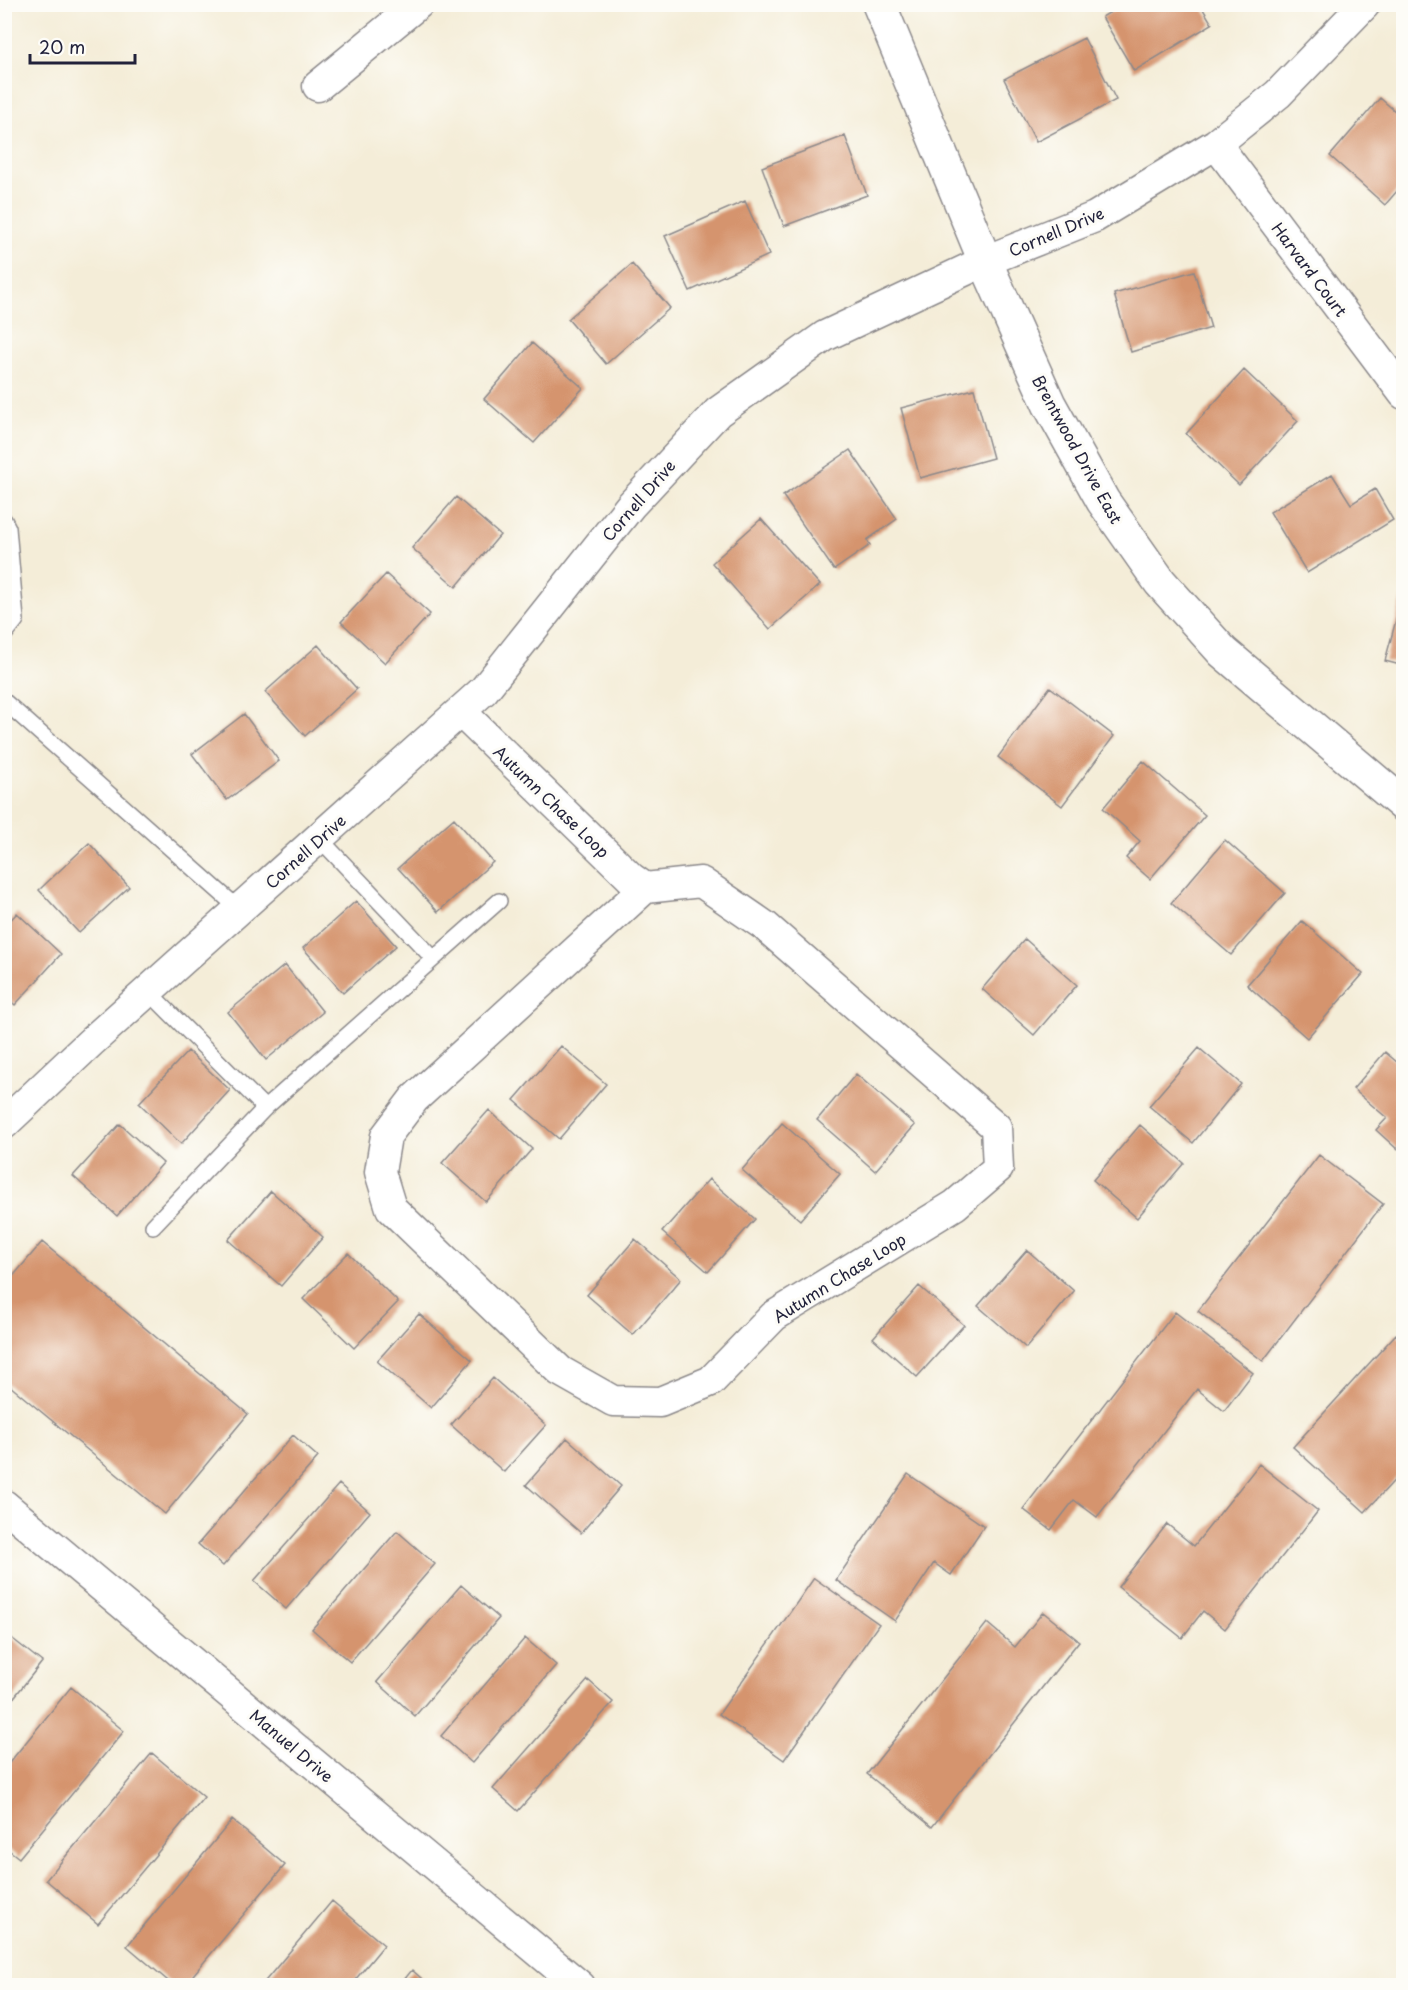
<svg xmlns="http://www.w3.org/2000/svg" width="1408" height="1990" font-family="'Playpen Sans',sans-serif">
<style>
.building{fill:#d5946e}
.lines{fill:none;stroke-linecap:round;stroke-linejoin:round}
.service-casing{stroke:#8b888a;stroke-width:18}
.minor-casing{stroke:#8b888a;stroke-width:33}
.tertiary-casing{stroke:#8b888a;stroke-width:36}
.service{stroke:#fff;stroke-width:15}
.minor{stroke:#fff;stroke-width:30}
.tertiary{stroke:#fff;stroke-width:33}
.labels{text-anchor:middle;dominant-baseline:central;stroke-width:6;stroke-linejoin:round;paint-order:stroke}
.street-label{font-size:16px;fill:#22223b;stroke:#fdfcf7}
</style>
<rect width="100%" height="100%" fill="#fdfcf7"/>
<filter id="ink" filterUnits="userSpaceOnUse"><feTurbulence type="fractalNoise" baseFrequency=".0167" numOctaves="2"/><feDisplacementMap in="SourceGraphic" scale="12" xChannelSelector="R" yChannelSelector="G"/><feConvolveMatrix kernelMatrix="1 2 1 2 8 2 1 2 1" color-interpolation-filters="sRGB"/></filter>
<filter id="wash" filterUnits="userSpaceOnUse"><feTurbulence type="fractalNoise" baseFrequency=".008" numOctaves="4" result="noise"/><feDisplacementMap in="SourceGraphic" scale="24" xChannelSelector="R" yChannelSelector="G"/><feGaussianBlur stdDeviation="1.35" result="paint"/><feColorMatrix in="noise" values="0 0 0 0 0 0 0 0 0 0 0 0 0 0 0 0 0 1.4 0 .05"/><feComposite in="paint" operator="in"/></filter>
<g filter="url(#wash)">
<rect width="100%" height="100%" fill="#f4edd8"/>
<g id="blocks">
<!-- building -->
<path class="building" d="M1124,4h76l12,20 -78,47 -32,-54z
M1084,38l32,62 -80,42 -32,-63z
M1380,98l24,21v64l-19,22 -55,-49z
M845,136l22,59 -83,31 -22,-59z
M745,201l24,54 -79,36 -25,-55z
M632,264l38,44 -64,56 -38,-45z
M1194,271l17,57 -80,24 -17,-58z
M532,343l51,45 -49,55 -50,-44z
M1244,370l54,51 -59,64 -53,-51z
M974,389l19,69 -73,20 -19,-70z
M850,450l47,69 -30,21 3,5 -36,25 -51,-74z
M1332,474l19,30 24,-15 18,31 -86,53 -37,-61z
M456,497l44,38 -44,52 -44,-39z
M761,519l59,66 -50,44 -58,-66z
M386,574l44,40 -45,49 -44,-41z
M1403,594h1v72l-19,-5z
M318,645l39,44 -52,47 -40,-44z
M1050,687l64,49 -52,70 -64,-49z
M244,714l35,47 -52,39 -35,-46z
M1143,761l62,54 -55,64 -24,-21 14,-17 -37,-33z
M454,818l39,44 -55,50 -40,-44z
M1225,840l60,53 -54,62 -60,-52z
M89,843l40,44 -50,46 -40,-43z
M356,901l40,45 -53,47 -40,-45z
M17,913l44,41 -46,51 -11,-10v-68z
M1302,921l61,53 -56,64 -60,-53z
M1025,939l52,46 -43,50 -52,-46z
M285,965l38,47 -57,48 -38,-48z
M561,1046l45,38 -47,55 -45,-39z
M1199,1048l42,36 -48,59 -44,-37z
M188,1051l42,39 -49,54 -42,-41z
M1385,1052l19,16v74l-7,7 -21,-19 11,-12 -34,-29z
M856,1074l59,51 -40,46 -58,-51z
M489,1110l43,39 -46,53 -44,-39z
M782,1123l58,51 -40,46 -58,-50z
M120,1124l43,39 -46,53 -44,-40z
M1140,1125l44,38 -47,55 -44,-38z
M1319,1155l64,49 -120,157 -65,-50z
M709,1179l46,40 -47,53 -46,-40z
M271,1191l52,46 -42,49 -53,-46z
M635,1239l46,40 -48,56 -46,-40z
M42,1242l206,172 -83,100 -161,-133v-94z
M1027,1250l47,41 -48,57 -48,-42z
M348,1253l50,49 -44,46 -51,-49z
M919,1286l45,39 -47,52 -44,-39z
M1175,1312l78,61 -29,38 -27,-22 -100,128 -23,-17 -23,30 -28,-21z
M419,1314l53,46 -41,48 -54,-47z
M1396,1334l8,7v129l-39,42 -72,-65z
M493,1378l53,47 -42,47 -53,-47z
M293,1435l25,22 -95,109 -25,-22z
M567,1438l54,48 -40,47 -55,-48z
M1259,1464l59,47 -93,118 -22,-18 -21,27 -64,-51 49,-63 27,22z
M908,1474l76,52 -33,49 -17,-12 -39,58 -59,-41z
M339,1484l31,28 -84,97 -32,-28z
M397,1531l38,33 -85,98 -38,-33z
M814,1578l65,46 -95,136 -65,-46z
M461,1585l38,33 -84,98 -38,-34z
M1043,1612l36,29 -147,186 -65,-53 120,-151 28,24z
M4,1632l38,30 -38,48z
M525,1638l31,27 -84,98 -31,-27z
M588,1680l25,22 -95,109 -25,-22z
M71,1687l53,44 -105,127 -14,-11v-79z
M152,1753l52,44 -106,127 -52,-44z
M232,1820l53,45 -101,121h-10l-47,-40z
M332,1901l52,44 -34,41h-89z
M412,1970l18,16h-31z"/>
</g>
</g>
<g filter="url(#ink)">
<use href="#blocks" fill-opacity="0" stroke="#8b888a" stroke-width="1.5"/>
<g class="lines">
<defs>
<path id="service" d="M4,520l4,8 8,92 -12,15
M4,701l235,208
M319,838l114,120
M148,991l117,117 -112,118
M265,1108l234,-207"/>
<path id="minor" d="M318,86l100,-82
M1216,144l188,250
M461,712l170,166 14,10 56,-6 64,44 231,201 2,41 -43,37 -181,111 -63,65 -51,21 -47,-1 -53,-30 -169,-163 -11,-36 6,-36 28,-37 231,-211
M4,1124l87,-82 393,-352 147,-185 87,-93 107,-76 160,-75 110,-44 121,-73 62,-50 87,-90
M4,1505l576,481"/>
<path id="tertiary" d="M879,4l106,257 64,143 54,97 57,81 63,70 181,153"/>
</defs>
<!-- service casing -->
<use href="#service" class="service-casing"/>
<!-- minor casing -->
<use href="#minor" class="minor-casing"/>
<!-- tertiary casing -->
<use href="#tertiary" class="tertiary-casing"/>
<!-- service -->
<use href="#service" class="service"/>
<!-- minor -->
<use href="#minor" class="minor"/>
<!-- tertiary -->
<use href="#tertiary" class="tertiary"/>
</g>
</g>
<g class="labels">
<!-- street labels -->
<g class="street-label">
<text transform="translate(1056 231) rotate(-23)">Cornell Drive</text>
<text transform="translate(1310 269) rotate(53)">Harvard Court</text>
<text transform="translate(1078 449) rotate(61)">Brentwood Drive East</text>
<text transform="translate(638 500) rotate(-49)">Cornell Drive</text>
<text transform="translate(552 801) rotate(44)">Autumn Chase Loop</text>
<text transform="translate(305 851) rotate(-42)">Cornell Drive</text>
<text transform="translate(839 1277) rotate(-32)">Autumn Chase Loop</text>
<text transform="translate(292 1745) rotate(40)">Manuel Drive</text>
</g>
</g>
<!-- margin -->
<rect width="1408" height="1990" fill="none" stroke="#fdfcf7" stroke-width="24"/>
<!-- scale -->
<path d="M30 54v9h105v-9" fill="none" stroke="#22223b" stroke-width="3"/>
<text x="39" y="54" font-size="18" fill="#22223b" stroke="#fdfcf7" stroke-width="4.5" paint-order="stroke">20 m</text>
</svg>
